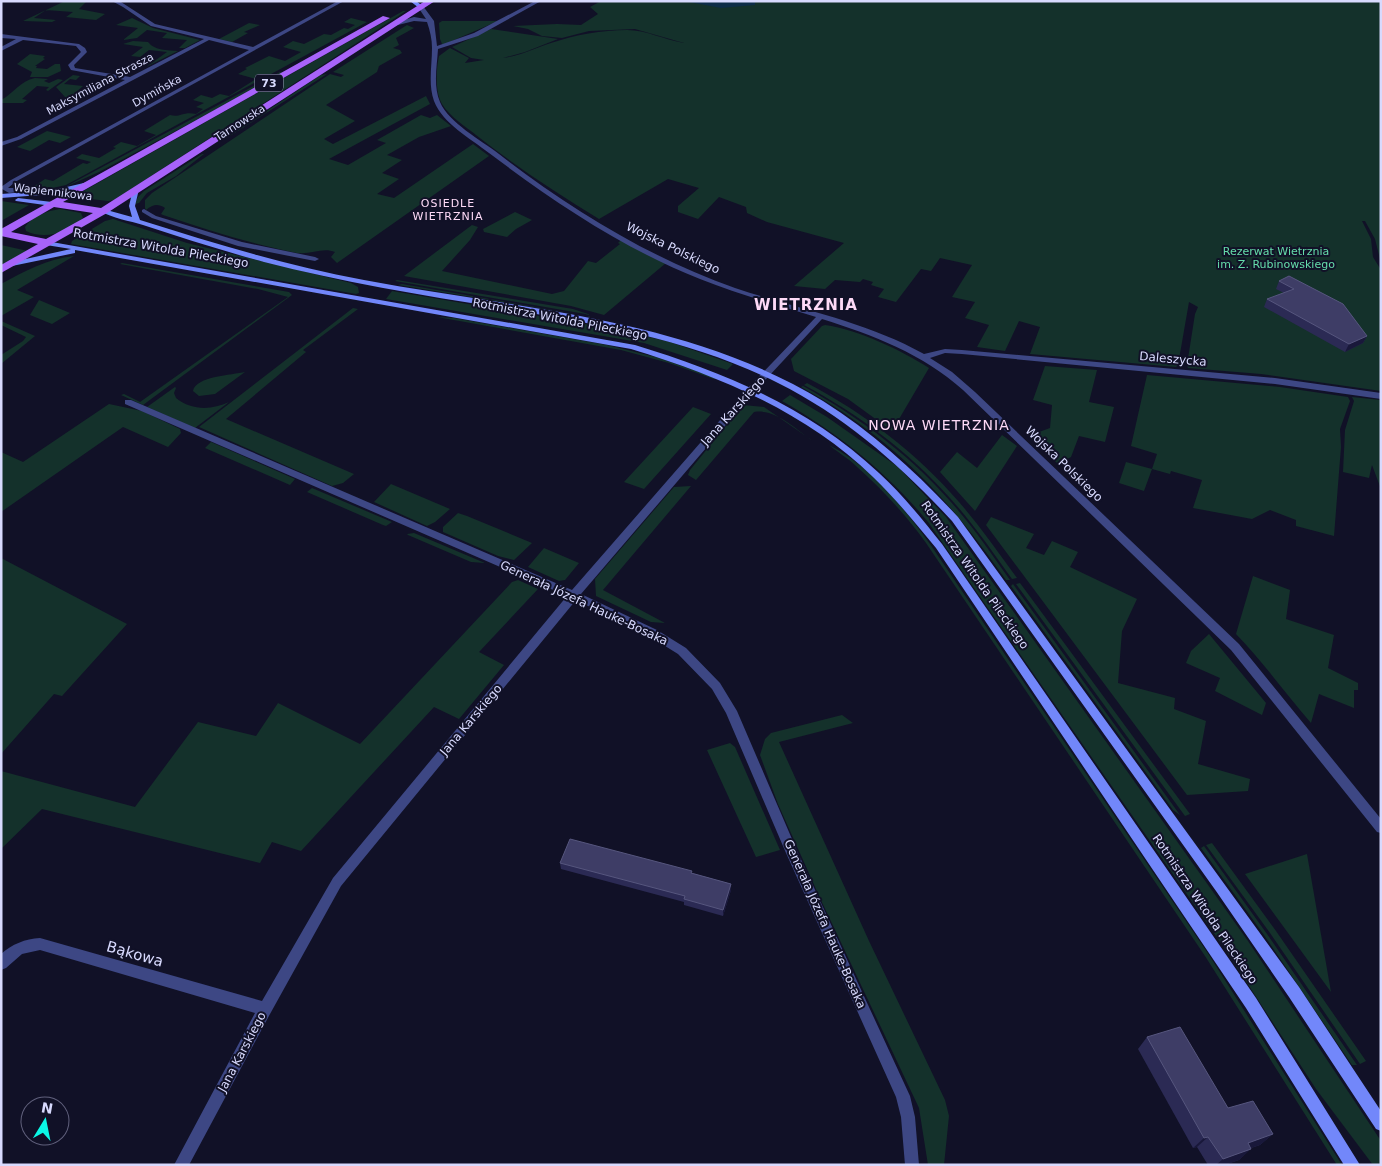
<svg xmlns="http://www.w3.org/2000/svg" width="1382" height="1166" font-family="'DejaVu Sans',sans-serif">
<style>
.green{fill:#14312b}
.water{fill:#0e2d48}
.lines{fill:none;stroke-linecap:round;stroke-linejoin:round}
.street{fill:#3d4784;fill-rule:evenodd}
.secondary{fill:#7287fa;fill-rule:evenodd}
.primary{fill:#a763fa;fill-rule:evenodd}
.wall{fill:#2b2a54}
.shaded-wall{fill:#19183a}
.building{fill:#3e3d66;stroke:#56567e}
.labels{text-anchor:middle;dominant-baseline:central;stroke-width:4;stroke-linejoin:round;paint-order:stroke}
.shield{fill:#111127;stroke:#9c9ebe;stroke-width:1}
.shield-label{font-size:11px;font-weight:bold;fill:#d8dafe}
.far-street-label{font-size:11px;fill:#d8dafe;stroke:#111127}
.far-neighbourhood-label{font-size:11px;letter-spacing:1px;fill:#fedaf7;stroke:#111127}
.far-park-label{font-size:11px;fill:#65dcaa;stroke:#111127}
.street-label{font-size:12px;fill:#d8dafe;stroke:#111127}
.neighbourhood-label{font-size:14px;letter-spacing:1px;fill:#fedaf7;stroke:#111127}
.far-district-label{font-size:15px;font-weight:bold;letter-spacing:1px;fill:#fedaf7;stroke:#111127}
.near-street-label{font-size:15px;fill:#d8dafe;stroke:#111127}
</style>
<rect width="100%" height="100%" fill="#111127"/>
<!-- green -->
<path class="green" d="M65,1h22l-8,8 26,5 -9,6 -30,-3 7,-5 -27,-2 -12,8 22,2 -4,2 -29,-1z
M601,1h780v262l-6,-24 -10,-18h-3l9,18 2,18 8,13v121l-120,-17 -73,-6 -1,-3 8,-51 3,-7 -9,-5 -11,63 -2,2 -146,-13 10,-27 -21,-6 -14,30 -28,-4 12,-22 -24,-7 10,-16 -23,-5 20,-32 -32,-7 -9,13 -10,-2 -25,33 -18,-5 6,-8 -13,-4 2,-3 -10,-3 -3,3 -25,-2 -10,9 -31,-3 50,-43 -77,-21 -20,-9 -1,-6 -27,-10 -21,22 -20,-7v-6l21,-18 -31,-9 -69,40c-42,-26 -84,-53 -123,-84 -11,-9 -26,-18 -34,-31 -7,-12 -6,-34 -3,-48l11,-8 19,10 -4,5 19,-3 -13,-2 -19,-11 39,-18 67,10 -33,13 -22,6c17,-2 32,-10 48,-15 24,-8 51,-13 76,-13 19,0 38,10 57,13l-49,-14 -46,2 -27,7 -20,-2 -14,-7 -15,-3 44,-2 24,1 17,-11 -8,-7z
M403,11h3l-292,189 -6,1 -35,-4z
M132,18l21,10 47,12 -15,8h-6l8,-8 -25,-2 5,-5 -20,-3 -10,8 -14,2 15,-12 -22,-3z
M351,18l16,4 -301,163 -18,4 -21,2 18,-12 8,2 30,-18 4,1 4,-2 -15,-4 6,-4 17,4 17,-10 -3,-1 8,-5 16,4 19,-11 -12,-4 26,-16c10,3 13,-4 26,-1l7,-5 -7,-2 8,-4 -11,-3 8,-5 11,3 8,-4 9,2 27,-17 -18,-5 9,-5 -2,-1 24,-12 16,5 16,-9 -18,-5 10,-6 11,3 20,-10 7,1 13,-7 4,1 7,-4 -11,-3z
M442,21h56l-53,23h-3l-2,-5 -1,-16z
M249,23l11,2 -16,7 4,1 -16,9 -13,-3z
M407,25l7,3 -18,10 3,7 -6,3 7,2 2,3 -23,13 -2,6 -51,33 29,16 -31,18 9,5 93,-48 4,8 -101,55 19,6 38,-22 -9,-3 44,-25 9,3 7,-3 14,11 -32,11 -32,18 15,5 -20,13 17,6 -22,15 17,4 79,-54 16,12 -152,107 -6,-6 4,-5c-13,-5 -24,3 -38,1 -46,-9 -89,-23 -134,-38l-2,-1 4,-6c-8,-5 -12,-3 -19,2l-1,-2v-8l7,-7 178,-119 11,3 3,-2 -11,-3z
M133,41l15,1c7,9 19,8 30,9l-32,16 21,-15 -18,-2 -9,7 -9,-1 12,-9 -20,-3z
M30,54l15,2 -2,2 2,1 -10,7h2l-1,2 11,1 8,-5h5l1,7 -13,6h-18l2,-5 -15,-8z
M280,72l4,1 -185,99 -36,16z
M327,74l-97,62h-1l92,-61z
M73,75l7,1 -4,4 -6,-1 -6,5 19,2 -9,8 11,1 4,-3h5l-12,7 -17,-2 -9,-10z
M35,78l13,1 -4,2 5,2 9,-4 5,1 -15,11 -2,-1 3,-3 -12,-1 -15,13 5,1 -4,3h-21l-1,-3c13,-7 19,-19 34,-22z
M47,131l24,6 -11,6 -11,-3 -19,11 -13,-4z
M202,154h2l-28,22 -29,17 -8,10 -4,1 3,-7 6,-6z
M1,201l28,4 -28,16z
M60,209l21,4 2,5c-12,15 -40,22 -57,13l-1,-4c7,-11 22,-16 35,-18z
M515,212l17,8 -16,9 -9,8 -23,-5 -1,-3z
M113,219l74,24 164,40 7,4 1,6 -3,1 -285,-50 1,-3 33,-20z
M472,225l6,2 -8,13 -28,31 110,23 12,-3 24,-30 8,2 24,-19 -2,-1 3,-3 45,23 -62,52 -33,-9 -167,-30z
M1,245l27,6 -27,16z
M74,256l-57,34 17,7 -33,19v-32c24,-13 46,-25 73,-28z
M122,263l167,29 3,3 -149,110 -22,-10 3,-1 16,8 148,-105 -30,-8 -138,-25z
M397,280l176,29 18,6 -196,-34z
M402,284l174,30 18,3 -196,-32z
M392,291l222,38 56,13 63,22 -6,6 -83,-27 -258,-44z
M39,300l31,13 -18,11 -22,-9z
M353,308l5,1 -55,41 3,2 -80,67 128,55 -11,9 -11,3 -133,-59z
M437,317l17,1 153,27 49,12 61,21 -3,1 -45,-16 -48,-13z
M1,321l34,15 -34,28v-9l22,-14 3,-4 -25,-12z
M825,325c34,5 76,25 104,43l-37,63 -44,-32 -54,-28 -3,-12 31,-33z
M1045,366l52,4 -8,32 25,5 -9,35 -26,-6 -8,21 -13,7 -30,-28 22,-8 2,-23 -19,-5z
M245,372l-30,22 -16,2 -6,-5c3,-15 39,-16 52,-19z
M1147,375l133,12 68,10 2,4 -10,28 1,18 -7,89 -38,-10v-6l-26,-10 -18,9 -59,-11 9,-28 -31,-9 -1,3 -18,-5 -8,22 -25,-8 7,-21 26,7 5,-15 -26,-8z
M807,383c57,30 110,70 152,119 21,24 39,50 58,76l-5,1c-20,-28 -40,-57 -63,-82 -41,-46 -91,-83 -145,-112z
M803,386c58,32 111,72 154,123 19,22 36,47 53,71h-4c-60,-85 -113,-142 -205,-193z
M175,387l1,1 -2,5 2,5c16,13 36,12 53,4l-34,26 -48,-21z
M790,395l37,22 71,50 48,50 302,424 133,200v24h-8l-57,-76 -91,-140 -297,-427c-41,-50 -90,-89 -146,-121z
M1352,397l29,3v89l-9,-24 -3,13 -26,-6 2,-42 9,-29z
M109,404l33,7 38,18 1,4 -13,14 -45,-20 -122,85v-60l22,10z
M743,405l21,2 49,34c-16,-11 -38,-33 -59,-29l-58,68 -8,-5 2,-5z
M693,407l18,7 -67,75 -20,-7z
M1002,435l15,11 -42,65 -35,-39 17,-20 20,16z
M211,442l84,37 -5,6 -85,-37z
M829,445c42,21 74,62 101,99l279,411 133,210h-5l-132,-209 -279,-413c-20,-28 -44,-54 -70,-77 -8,-8 -19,-14 -27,-21z
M391,484l59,25 -15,13 -8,4 -53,-24z
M691,486l-88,104 62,33 -14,-1 -55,-26 -1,-17 79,-92z
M312,488l80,34 -6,4 -3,-1 -76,-33z
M458,513l9,3 65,27 -18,17 -16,-4 -55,-24v-5z
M991,517l43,17 -8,14 18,7 8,-14 26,11 -8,15 67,32 -15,32 -4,52 57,15 -1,11 32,12 -8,43 52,15 -2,12 -61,4 -201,-270z
M414,533l71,30 -14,-1 -63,-27 -1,-1z
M544,548l35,15 -14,17 -6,1 -31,-14z
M1,558l126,66 -65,72 -8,-2 -53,60z
M1253,576l37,14 -4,29 48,16 -6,33 30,15v7h-4v18l-35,-14 -8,29c-25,-29 -48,-61 -75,-89z
M518,580l20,9 -59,63 25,13 -45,54 -25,-12 -133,144 -29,-9 -12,21 -218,-54 -41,40v-78l134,36 63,-85 58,14 22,-33 82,41 152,-162z
M1020,583l170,231 -5,2 -169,-232z
M1013,584l167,231 -7,-5 -162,-224z
M1209,634l57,69 -4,12 -47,-24 5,-13 -34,-15 5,-12z
M842,715l11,8 -74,19 90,199 76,159 4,16 -5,49h-16l-9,-57 -99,-210 -42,-94 -18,-49 5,-16 6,-6z
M730,743l5,4 45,103 -24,7 -49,-107z
M1212,843l64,88 90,130 -6,3 -90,-131 -64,-88z
M1204,846l63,88 90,131h-5l-88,-130 -63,-87z
M1307,854l24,138 -86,-118z"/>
<!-- water -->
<path class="water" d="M684,1h71v4l-34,3z"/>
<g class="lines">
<!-- street -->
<path class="street" d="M112,1l9,1 34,22 98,23 85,-46h6l-329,181 -7,6h20l3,2 -1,1 -21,2 -7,-4 -1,-2 10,-7 238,-130 -40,-10 -188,99 -20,7v-4l16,-5 108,-57 -54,-10 -3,-5 13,-13 -5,-6 -53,-6 -22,11v-4l15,-8 -15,-1v-4l78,10 6,4 2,4 -13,13 1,3 55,9 74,-38 -53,-13 -28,-19z
M535,1h6l-63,35 -40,13c-1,17 -5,37 2,53 9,21 41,38 59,52 71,55 151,104 236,134 63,21 130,33 189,66l21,-5 17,1 313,28 106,15v6l-106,-15 -313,-30 -17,-1 -15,5 22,14 23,20 264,252 142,175v14l-4,-1 -146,-182 -268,-260c-40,-36 -90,-55 -141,-71l-68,73 -173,202 76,36 29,18 34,35 17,28 61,142 112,243 5,21 4,48h-14l-4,-48 -5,-20 -110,-244 -60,-140 -14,-24 -34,-35 -29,-18 -73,-36 -235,286 -71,128 -81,151h-15l81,-152 -215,-63 -18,4 -16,14 -5,2v-16c11,-10 24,-15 39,-16l222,63 71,-123 234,-282 -442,-192v-4h6l441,190 176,-202 68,-71c-39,-12 -78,-23 -116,-38 -76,-30 -146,-77 -211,-126 -19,-15 -46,-29 -55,-52 -6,-17 -2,-35 -2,-53 0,-9 -2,-17 -5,-26l-13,-1 -20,5 -3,-2 23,-7 12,2 -8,-12 5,-1 11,15 3,25 37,-13z
M144,209l12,7 86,26 73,15 4,2 -4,2 -77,-15 -86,-28 -10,-6v-2z"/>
<!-- secondary -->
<path class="secondary" d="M410,1h6l8,6 -5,1z
M88,182l3,2 -1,1 -36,9 -53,4v-4l53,-4z
M136,187l3,2 -4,17 5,14c74,23 147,46 224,60 154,29 322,37 459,121 51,32 94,72 135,116l341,470 82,124v20l-5,-2 -87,-132 -73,-106 -264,-370c-51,-55 -106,-104 -174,-138 -87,-44 -182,-59 -277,-75 -80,-13 -159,-26 -237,-46 -41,-11 -81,-24 -121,-37 -13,-4 -31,-7 -43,-14l3,-2 29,8 -3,-11 4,-17z
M18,198l34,4 3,2 -3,2 -36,-5 -1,-1z
M46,241l589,104c89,27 175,63 244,128 23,21 43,46 63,71l314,454 104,167h-16l-98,-157 -310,-460c-20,-24 -40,-49 -63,-71 -67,-65 -154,-101 -242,-128l-556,-99v3l-63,13 -4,-2 4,-2 59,-13 -25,-4z"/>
<!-- primary -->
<path class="primary" d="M425,1h10l-328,212 -106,60v-8l37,-21 -37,-8v-7l382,-213 7,2 -327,184 38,6zM54,207l39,6 -47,26 -35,-7z"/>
</g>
<!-- wall -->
<path class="wall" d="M1289,276l78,60 -4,7 -18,9 -81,-45 3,-8 17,-6 -8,-4 3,-8z
M560,863l132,10 39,11v6l-8,26 -39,-11v-3l-123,-33z
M1147,1037l81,71 45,26 -13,11 -9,3 -12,12 -15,5h-16l-11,-18 -4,1 -55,-99z"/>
<!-- shaded-wall -->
<path class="shaded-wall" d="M1367,336l-4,7 -18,9 4,-8z
M731,884v6l-8,26v-6z
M1273,1134l-13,11 -25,8 13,-10z
M1208,1137l-11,10 -4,1 11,-10z
M1251,1149l-12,11 -15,5h-8l7,-6z"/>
<!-- building -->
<path class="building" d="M1289,276l54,28 24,32 -18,8 -82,-45 27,-10 -15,-8z
M570,839l122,32 -1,2 40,11 -8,26 -39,-11 1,-3 -125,-33z
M1180,1027l48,81 25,-7 20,33 -25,9 3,6 -28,10 -15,-22 -4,1 -57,-101z"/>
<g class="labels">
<!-- shield labels -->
<rect class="shield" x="255" y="74.5" width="28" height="17" rx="4"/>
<g class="shield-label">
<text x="269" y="83">73</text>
</g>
<!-- far-street labels -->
<g class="far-street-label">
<text transform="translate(100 84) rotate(-28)">Maksymiliana Strasza</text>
<text transform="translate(157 91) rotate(-29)">Dymińska</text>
<text transform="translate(240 123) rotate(-33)">Tarnowska</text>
<text transform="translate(53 192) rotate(7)">Wapiennikowa</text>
</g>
<!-- far-neighbourhood labels -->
<g class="far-neighbourhood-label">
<text x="448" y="203">OSIEDLE<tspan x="448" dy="13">WIETRZNIA</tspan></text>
</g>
<!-- far-park labels -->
<g class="far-park-label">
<text x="1276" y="251">Rezerwat Wietrznia<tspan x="1276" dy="13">im. Z. Rubinowskiego</tspan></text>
</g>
<!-- street labels -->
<g class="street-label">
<text transform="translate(161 248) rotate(10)">Rotmistrza Witolda Pileckiego</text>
<text transform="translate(673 248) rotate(26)">Wojska Polskiego</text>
<text transform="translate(560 319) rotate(11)">Rotmistrza Witolda Pileckiego</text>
<text transform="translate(1173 359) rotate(5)">Daleszycka</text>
<text transform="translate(733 411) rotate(-48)">Jana Karskiego</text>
<text transform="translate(1064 464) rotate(44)">Wojska Polskiego</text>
<text transform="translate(975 575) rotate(55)">Rotmistrza Witolda Pileckiego</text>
<text transform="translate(584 603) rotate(25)">Generała Józefa Hauke-Bosaka</text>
<text transform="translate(471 720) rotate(-50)">Jana Karskiego</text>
<text transform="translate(1205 909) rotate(56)">Rotmistrza Witolda Pileckiego</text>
<text transform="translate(825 924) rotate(66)">Generała Józefa Hauke-Bosaka</text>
<text transform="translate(242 1052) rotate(-62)">Jana Karskiego</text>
</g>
<!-- neighbourhood labels -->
<g class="neighbourhood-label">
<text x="939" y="425">NOWA WIETRZNIA</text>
</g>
<!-- far-district labels -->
<g class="far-district-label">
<text x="806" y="305">WIETRZNIA</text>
</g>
<!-- near-street labels -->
<g class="near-street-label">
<text transform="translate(135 954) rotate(16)">Bąkowa</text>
</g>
</g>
<!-- border -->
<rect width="1382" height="1166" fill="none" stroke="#d8dafe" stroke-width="5"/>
<!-- north arrow -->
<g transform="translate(45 1121) rotate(10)"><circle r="24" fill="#111127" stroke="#61617d"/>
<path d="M0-4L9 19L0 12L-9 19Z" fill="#0bf7e5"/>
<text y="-8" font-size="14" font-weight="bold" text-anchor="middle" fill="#d8dafe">N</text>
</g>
</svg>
